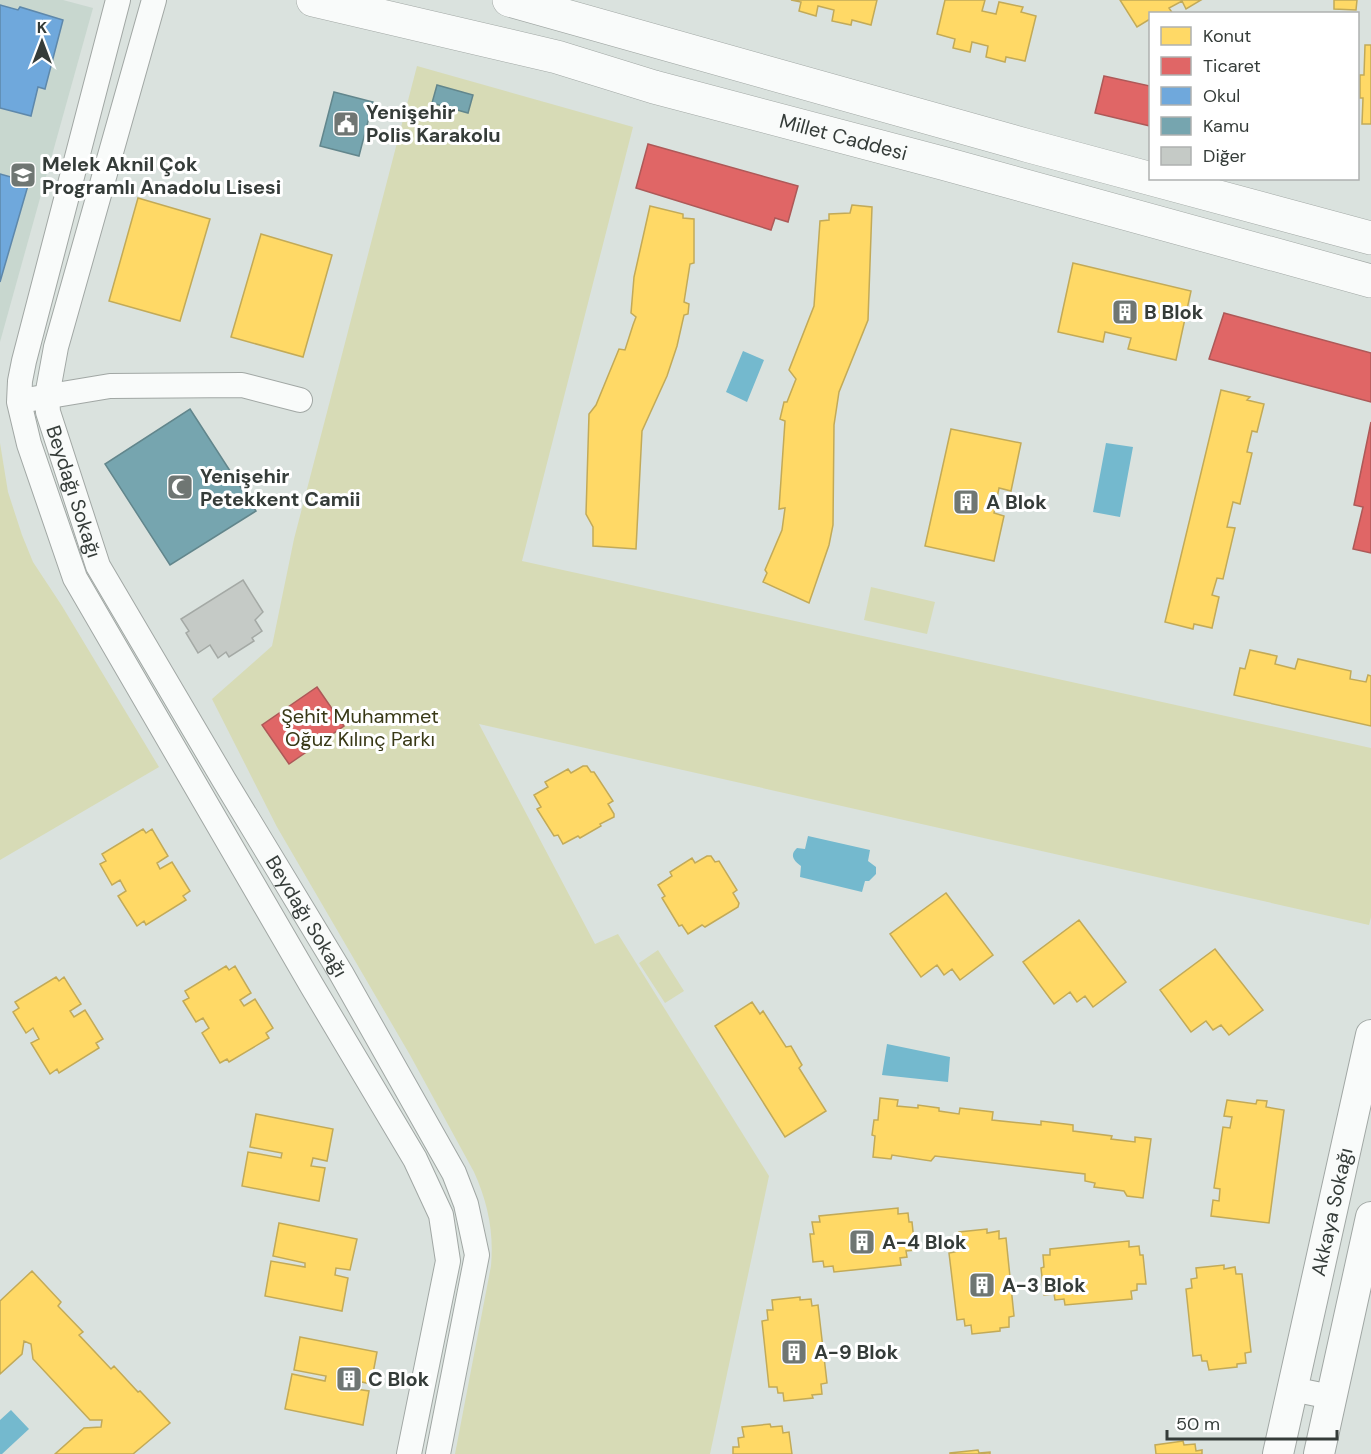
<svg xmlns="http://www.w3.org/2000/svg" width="1371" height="1454" font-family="'DM Sans',sans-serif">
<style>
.built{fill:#c8d7cf}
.green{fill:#d7dbb6}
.water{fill:#74b9ce}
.homes{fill:#ffd966;stroke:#c2aa58;stroke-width:1.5}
.shops{fill:#e06666;stroke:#ad5958;stroke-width:1.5}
.schools{fill:#6fa8dc;stroke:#5e88ab;stroke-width:1.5}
.public{fill:#76a5af;stroke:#62868c;stroke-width:1.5}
.building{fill:#c5cac6;stroke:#a4a9a5;stroke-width:1.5}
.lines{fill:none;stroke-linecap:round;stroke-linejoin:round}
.minor-casing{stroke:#a1a7a4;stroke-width:26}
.tertiary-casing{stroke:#a1a7a4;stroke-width:32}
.primary-casing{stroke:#a1a7a4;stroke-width:34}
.minor{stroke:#f9fbfa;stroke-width:24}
.tertiary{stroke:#f9fbfa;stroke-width:30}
.primary{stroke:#f9fbfa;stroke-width:33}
.labels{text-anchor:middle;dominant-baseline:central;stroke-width:6;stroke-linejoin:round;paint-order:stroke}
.poi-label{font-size:20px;font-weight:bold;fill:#353c39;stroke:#fff;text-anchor:start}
.street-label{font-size:20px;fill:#353c39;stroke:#fff}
.park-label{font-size:20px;fill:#383816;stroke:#fff}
</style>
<rect width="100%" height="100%" fill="#dae2de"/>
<!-- built -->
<path class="built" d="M0,0h63l30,8 -93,334z"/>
<!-- green -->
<path class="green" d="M417,66l216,61 -111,434 849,187v169l-2,8 -890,-201 116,220 23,-10 151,242 -59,278h-255l36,-188c3,-34 -3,-63 -17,-94l-64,-117 -133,-228 -65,-128 60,-53 22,-107z
M0,443l8,49 14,43 11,27 29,44 97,161 -159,93z
M871,587l64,15 -8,32 -63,-14z
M658,950l26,41 -19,12 -26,-40z"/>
<!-- water -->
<path class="water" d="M743,351l21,9 -17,42 -21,-10z
M1106,443l27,4 -13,70 -27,-5z
M808,836l62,14 -2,11 8,6v7l-7,7h-4l-3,11 -62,-15 1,-11c-7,-5 -12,-11 -4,-18l8,1z
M887,1044l63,13 -2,25 -66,-7z
M11,1410l18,19 -27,25h-2v-34z"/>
<!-- homes -->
<path class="homes" d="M791,0h86l-6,25 -19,-5 -1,5 -19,-4 2,-11 -16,-4 -2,10 -17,-5 2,-9z
M945,0h40l-3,11 14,3 3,-12 24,5 -2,5 15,4 -11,45 -19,-4 -1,5 -19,-5 2,-11 -16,-4 -2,10 -17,-4 2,-9 -18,-5z
M1120,0h81l-15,9 -4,-8 -13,7 4,6h-23v5l-13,8z
M1334,0h23l-1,10 -22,-1z
M1365,45h6v79h-9l1,-26h-3v-23h4z
M138,198l72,21 -30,102 -71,-20z
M852,205l20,2 -4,113 -29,72 -5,33 -1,100 -4,20 -20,58 -46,-21 4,-9 -2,-3 17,-40 3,-22 -6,1 6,-88 -5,-2 4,-17h3l9,-23 -7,-9 25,-64 6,-85 9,-1v-6l21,-1z
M650,206l33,8v4l11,1v44l-4,1 -6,38 5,2 -1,10 -4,1 -7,31 -10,30 -25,55 -6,118 -43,-3v-19l-7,-13 3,-100 7,-9 23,-56 6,1 8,-25 3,-8 -5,-4 3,-36z
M261,234l71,21 -29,102 -72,-20z
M1073,263l118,28 -15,69 -48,-11 3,-11 -26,-6 -2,10 -45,-10z
M1221,390l29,7 -3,3 17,4 -7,28 -5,-1 -5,21 5,1 -12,51 -7,-2 -6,25 8,1 -12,51 -6,-1 -5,17 7,2 -7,31 -18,-4 -1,5 -28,-7z
M951,429l70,14 -10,48 -12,-3 -5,25 10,3 -10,45 -69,-15z
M1250,650l27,6 -2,8 20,5 3,-10 53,12 -1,8 16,3 2,-7 3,1v50l-137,-31 6,-27 5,1z
M583,766h4l4,6h3l19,29 -5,3 6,10v3l-14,7 1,2 -21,12 -2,-2 -15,8 -5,-9 -4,1 -17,-27 4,-2 -7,-12 14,-8 -3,-5 23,-13 3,4z
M143,829l3,4 6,-4 16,27 -11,7 3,6 12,-7 18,29 -7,5 3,4 -40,25 -2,-4 -7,5 -19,-30 8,-5 -6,-11 -8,5 -12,-21 6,-3 -4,-7z
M707,856h4l4,6 4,-1 18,29 -4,3 6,10 -1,4 -33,20 -3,-2 -14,9 -6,-9 -3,1 -17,-28 3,-2 -7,-11 14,-9 -2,-4 22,-14 3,5z
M946,893l47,62 -33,25 -8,-11 -8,6 -7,-10 -16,12 -31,-43z
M1079,920l47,62 -33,25 -8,-11 -8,6 -7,-10 -16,12 -31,-42z
M1215,949l48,61 -34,25 -8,-10 -8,5 -7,-9 -15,11 -31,-42z
M226,966l3,4 6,-4 16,27 -11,7 4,6 11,-7 18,29 -7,5 3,5 -40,24 -2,-3 -7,4 -18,-30 7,-5 -6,-10 -7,4 -13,-21 6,-3 -4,-7z
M56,977l3,4 5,-4 17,27 -11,7 4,6 11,-7 18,29 -7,4 3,5 -40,25 -2,-4 -7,5 -19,-31 8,-4 -6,-11 -7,5 -13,-21 6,-4 -4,-6z
M752,1002l8,12 3,-3 23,36 5,-1 11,19 -3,3 27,43 -41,26 -70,-111z
M880,1098l18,2 -1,6 21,2v-3l21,3v3l20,3 1,-6 33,4 -1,8 49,5v-4l32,4v6l39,5 -1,3 24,3v-5l16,2 -8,59 -16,-2 -3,-5 -30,-4 1,-4 -10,-2v-7l-150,-18 -4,5 -39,-6 -1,4 -18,-2 2,-21 -3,-1 2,-15h4z
M1227,1100l29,4 1,-4 10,1 -1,6 18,3 -15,113 -58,-7 2,-16 6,1 1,-12 -6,-1 9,-61 7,1 2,-11 -8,-1z
M256,1114l77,15 -6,32 -14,-3 -2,8 14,2 -6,33 -77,-15 6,-34 33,6 1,-5 -32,-6z
M898,1208v6l10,-1 1,9h3l3,28 -9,1 1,6 -7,1 1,7 -67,7 -1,-6 -9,1 -1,-6 -10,1 -3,-28h4l-2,-12h8l-1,-6z
M279,1223l78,16 -7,31 -14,-2 -1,7 13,3 -6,33 -77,-15 6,-35 34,6v-4l-32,-7z
M987,1229v4l12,-2v8l7,-1 8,78 -5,1v10l-9,1v3l-28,3 -1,-9 -6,1 -1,-7 -7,1 -8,-67 6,-1 -1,-9 6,-1 -1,-10z
M1129,1241v6l10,-1 1,9h3l3,29h-9v6l-6,1 1,8 -67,6 -1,-6 -9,1 -1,-6 -10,1 -3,-27 3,-1 -1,-12h7v-6z
M1224,1265v4l11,-2 1,7h6l9,78 -6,1 1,10 -9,1v3l-28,3 -2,-9h-5l-1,-6 -8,1 -7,-67 6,-1 -1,-9 6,-1 -1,-10z
M32,1271l29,31 -3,4 25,26 -4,3 32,34 3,-3 24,26 2,-1 30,32 -37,31h-78l29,-26 17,-1 1,-7h-12l-57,-61 -2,-15 -7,-3 -2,13 -22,20v-73z
M800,1297v3l11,-1 1,7 6,-1 9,78 -6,1 1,10 -10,1 1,3 -29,3 -1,-8h-5l-1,-6h-8l-7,-66 6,-1 -1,-10h6l-1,-10z
M300,1337l77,15 -6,32 -14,-3 -2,8 14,2 -6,34 -78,-16 7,-35 33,7 1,-5 -32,-6z
M770,1424l1,3 11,-1 1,7 6,-1 3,22h-59v-7h6l-1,-9 6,-1 -2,-10z
M1183,1441l1,4 11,-1 1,7 6,-1v4h-46l-1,-9z
M978,1450l1,3 11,-1v2h-40v-1z"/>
<!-- shops -->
<path class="shops" d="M1104,76l46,10v40l-55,-13z
M648,144l150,42 -10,36 -13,-4 -4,12 -135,-42z
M1224,313l147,40v49l-162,-43z
M1371,422v131l-18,-4 10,-42 -9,-2z
M317,687l27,39 -55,38 -27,-39z"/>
<!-- schools -->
<path class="schools" d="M0,5l18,5 2,-3 43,13 -18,69 -7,-2 -7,29 -31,-8z
M0,174l29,8 -29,100z"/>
<!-- public -->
<path class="public" d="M437,85l36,10 -5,18 -36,-10z
M334,92l39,10 -14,54 -39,-10z
M190,409l66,102 -86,54 -65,-101z"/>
<!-- building -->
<path class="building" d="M243,580l20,32 -8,8 7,11 -10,7 2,3 -25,16 -3,-5 -8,6 -8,-13 -12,8 -12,-20 3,-2 -8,-12z"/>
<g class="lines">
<defs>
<g id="minor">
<path d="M118,0l-94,361 -4,20 -1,21 10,42 46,134 237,408 103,173 26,56 7,46 -39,193"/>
<path id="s1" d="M154,0l-98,347 -9,49 1,16 50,154 126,214 117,193 113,200 12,31 11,51 -39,199"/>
<path d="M32,399l78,-13 132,-1 58,15"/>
<path d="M1292,1389l39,8"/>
</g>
<g id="tertiary">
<path id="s2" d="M1278,1454l93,-419"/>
<path d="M1319,1454l52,-237"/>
</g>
<g id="primary">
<path id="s3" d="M313,0l244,57 97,30 288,76 429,118"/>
<path d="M509,0l520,146 342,92"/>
</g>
</defs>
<!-- minor casing -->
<use href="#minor" class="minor-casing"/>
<!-- tertiary casing -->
<use href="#tertiary" class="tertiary-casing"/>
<!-- primary casing -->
<use href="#primary" class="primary-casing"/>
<!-- minor -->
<use href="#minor" class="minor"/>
<!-- tertiary -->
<use href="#tertiary" class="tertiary"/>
<!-- primary -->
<use href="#primary" class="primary"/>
</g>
<!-- icons -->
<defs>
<symbol id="civic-square" viewBox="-11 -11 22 22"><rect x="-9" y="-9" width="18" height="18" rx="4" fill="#6f7673" stroke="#fff"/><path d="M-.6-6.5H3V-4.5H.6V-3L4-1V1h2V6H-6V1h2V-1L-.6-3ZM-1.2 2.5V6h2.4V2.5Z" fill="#fff"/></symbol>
<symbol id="school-square" viewBox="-11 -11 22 22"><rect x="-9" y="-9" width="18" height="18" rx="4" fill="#6f7673" stroke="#fff"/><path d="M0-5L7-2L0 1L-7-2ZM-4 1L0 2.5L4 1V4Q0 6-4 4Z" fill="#fff"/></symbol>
<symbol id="building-square" viewBox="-11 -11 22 22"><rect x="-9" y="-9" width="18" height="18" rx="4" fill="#6f7673" stroke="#fff"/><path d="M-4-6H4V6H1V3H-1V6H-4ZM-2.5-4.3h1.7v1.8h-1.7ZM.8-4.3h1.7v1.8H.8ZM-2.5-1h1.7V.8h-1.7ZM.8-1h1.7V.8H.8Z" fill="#fff"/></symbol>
<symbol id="mosque-square" viewBox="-11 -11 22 22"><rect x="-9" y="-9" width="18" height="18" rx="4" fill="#6f7673" stroke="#fff"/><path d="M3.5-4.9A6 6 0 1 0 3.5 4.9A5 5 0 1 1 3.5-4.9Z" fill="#fff"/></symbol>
</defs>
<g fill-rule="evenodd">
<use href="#civic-square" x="331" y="109" width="30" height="30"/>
<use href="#school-square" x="8" y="160" width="30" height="30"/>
<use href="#building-square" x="1110" y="297" width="30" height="30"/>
<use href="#mosque-square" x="165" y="472" width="30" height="30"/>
<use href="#building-square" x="951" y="487" width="30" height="30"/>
<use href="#building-square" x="847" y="1227" width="30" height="30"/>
<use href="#building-square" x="967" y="1270" width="30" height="30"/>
<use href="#building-square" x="779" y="1337" width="30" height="30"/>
<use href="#building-square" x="334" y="1364" width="30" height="30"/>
</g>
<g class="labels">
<!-- poi labels -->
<g class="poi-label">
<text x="366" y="112">Yenişehir<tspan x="366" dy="23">Polis Karakolu</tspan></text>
<text x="42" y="164">Melek Aknil Çok<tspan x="42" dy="23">Programlı Anadolu Lisesi</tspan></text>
<text x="1144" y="312">B Blok</text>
<text x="200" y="476">Yenişehir<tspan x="200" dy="23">Petekkent Camii</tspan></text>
<text x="986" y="502">A Blok</text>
<text x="882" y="1242">A-4 Blok</text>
<text x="1002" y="1285">A-3 Blok</text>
<text x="814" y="1352">A-9 Blok</text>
<text x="368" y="1379">C Blok</text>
</g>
<!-- street labels -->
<g class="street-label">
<text stroke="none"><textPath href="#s3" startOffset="548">Millet Caddesi</textPath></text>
<text stroke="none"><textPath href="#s1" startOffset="510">Beydağı Sokağı</textPath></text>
<text stroke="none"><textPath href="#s1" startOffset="996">Beydağı Sokağı</textPath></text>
<text stroke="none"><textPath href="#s2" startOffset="248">Akkaya Sokağı</textPath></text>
</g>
<!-- park labels -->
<g class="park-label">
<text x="360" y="716">Şehit Muhammet<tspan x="360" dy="23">Oğuz Kılınç Parkı</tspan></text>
</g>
</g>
<!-- legend -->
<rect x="1149" y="12" width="210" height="168" fill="#ffffff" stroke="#aeb1b0" stroke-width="1.5"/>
<rect x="1161" y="27" width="30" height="18" fill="#ffd966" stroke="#aeb1b0" stroke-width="1.5"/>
<text x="1203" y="42" font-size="18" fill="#353c39">Konut</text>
<rect x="1161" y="57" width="30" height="18" fill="#e06666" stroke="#aeb1b0" stroke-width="1.5"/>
<text x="1203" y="72" font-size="18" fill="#353c39">Ticaret</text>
<rect x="1161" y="87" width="30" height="18" fill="#6fa8dc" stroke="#aeb1b0" stroke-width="1.5"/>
<text x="1203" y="102" font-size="18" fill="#353c39">Okul</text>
<rect x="1161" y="117" width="30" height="18" fill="#76a5af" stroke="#aeb1b0" stroke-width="1.5"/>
<text x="1203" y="132" font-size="18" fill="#353c39">Kamu</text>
<rect x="1161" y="147" width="30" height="18" fill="#c5cac6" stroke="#aeb1b0" stroke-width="1.5"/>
<text x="1203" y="162" font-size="18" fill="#353c39">Diğer</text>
<!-- north arrow -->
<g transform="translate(42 42)" stroke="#ffffff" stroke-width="4.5" paint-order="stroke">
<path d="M0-4.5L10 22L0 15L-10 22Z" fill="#353c39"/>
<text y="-9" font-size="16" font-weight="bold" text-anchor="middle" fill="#353c39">K</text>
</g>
<!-- scale -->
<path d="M1167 1430v9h170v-9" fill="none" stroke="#353c39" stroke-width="3"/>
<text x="1176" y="1430" font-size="18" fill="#353c39" stroke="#ffffff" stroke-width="4.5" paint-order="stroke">50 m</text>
</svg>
